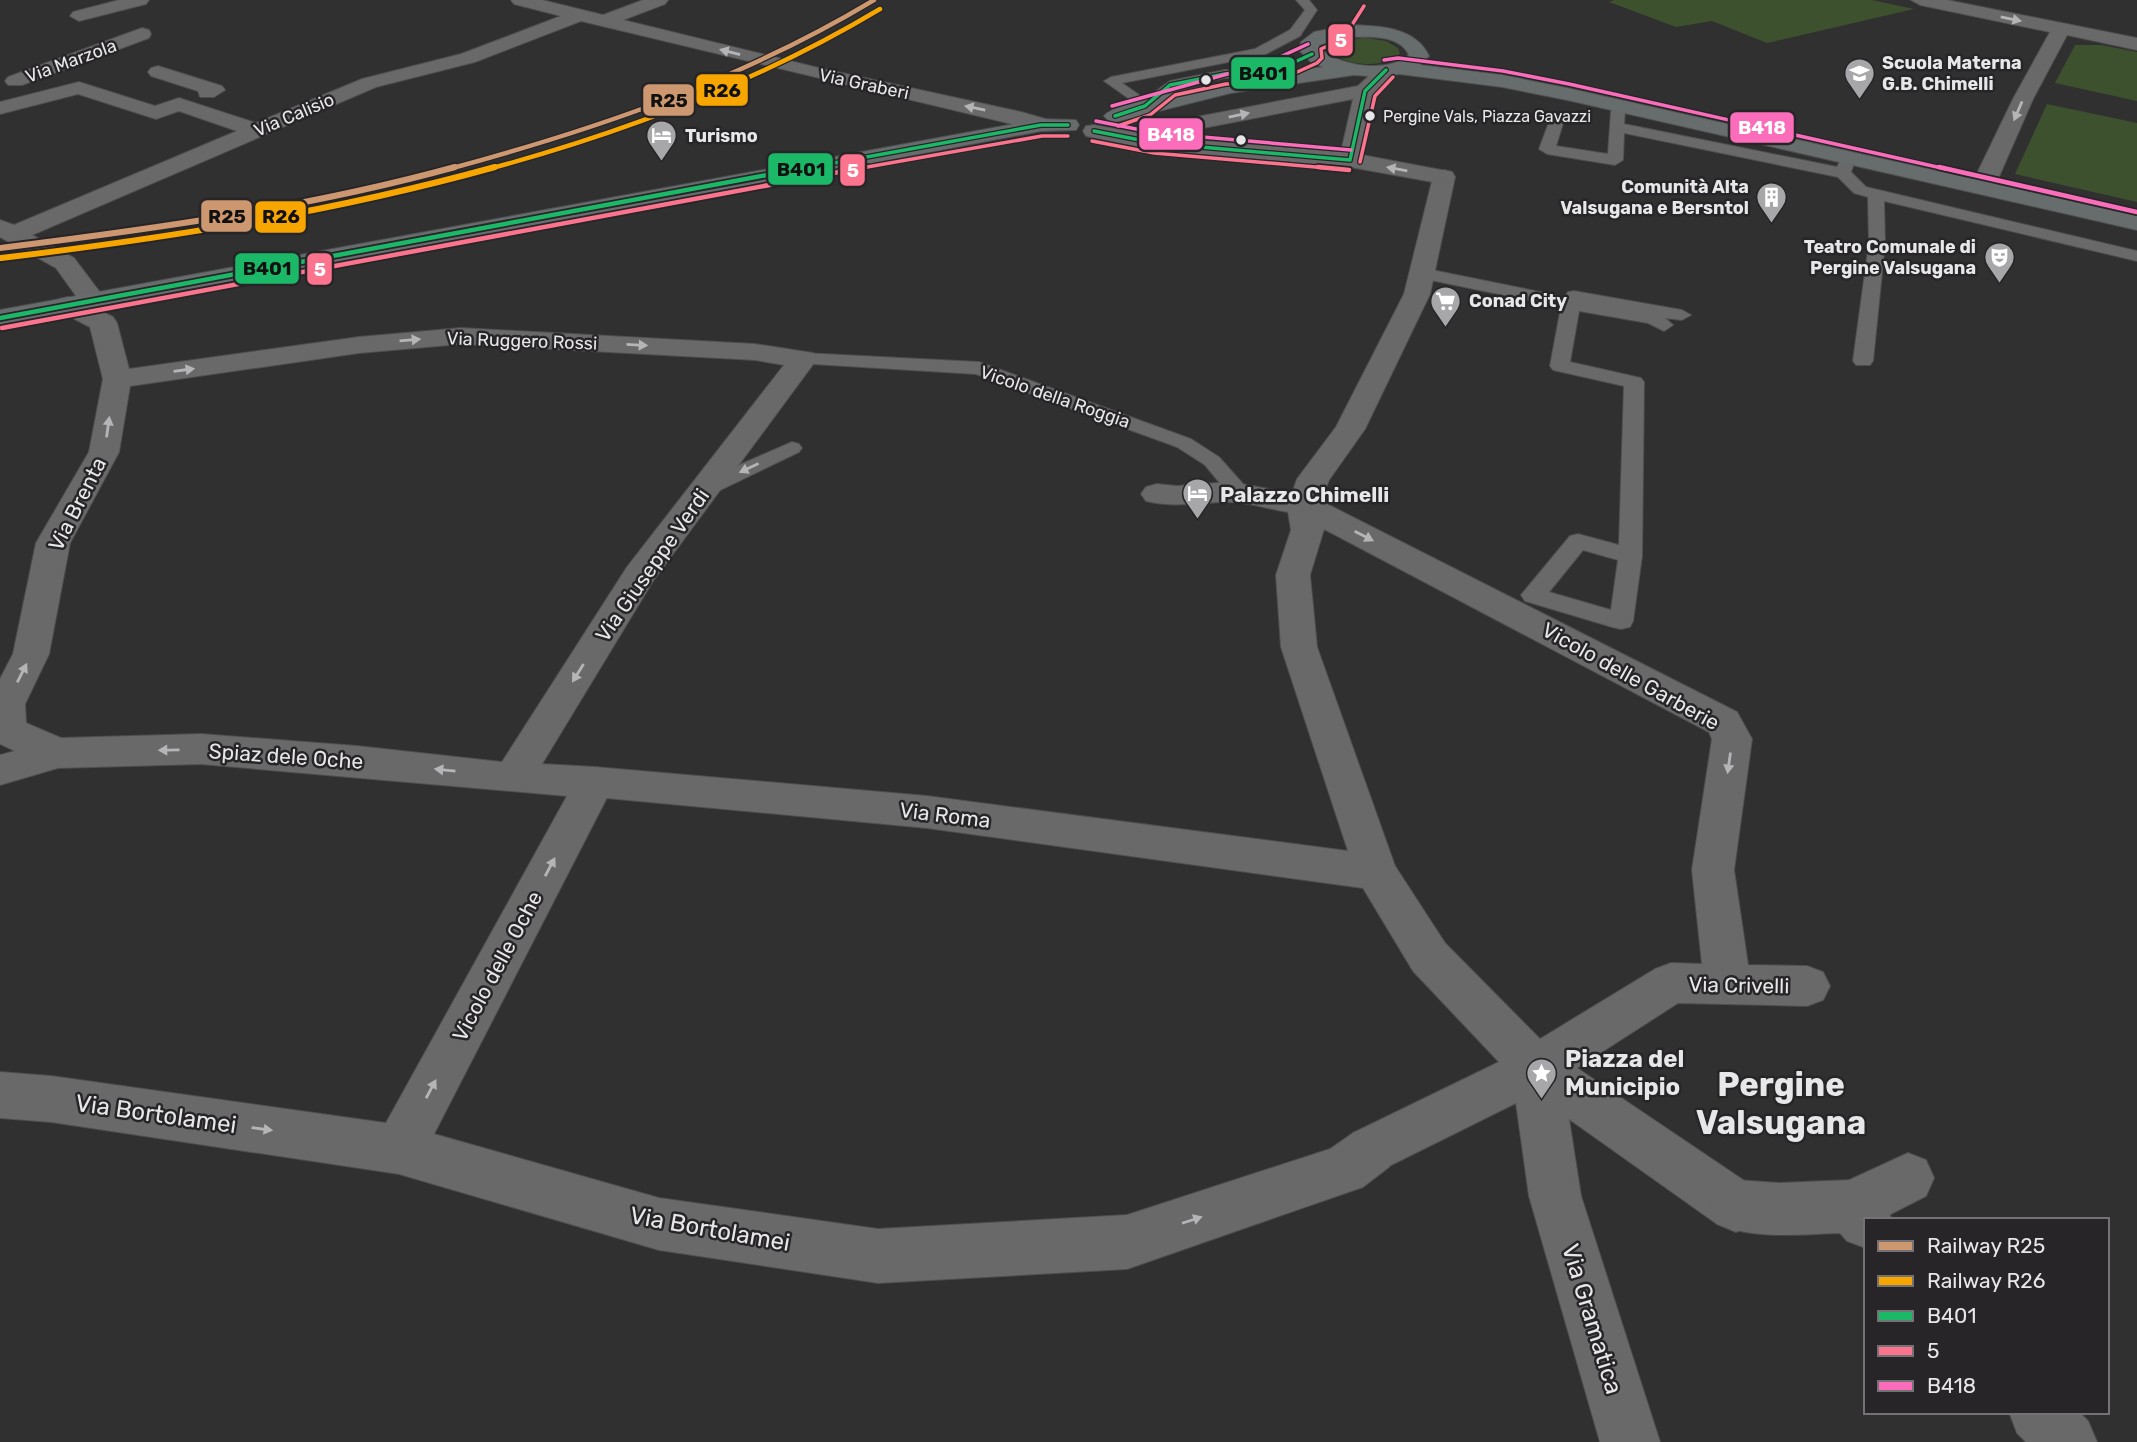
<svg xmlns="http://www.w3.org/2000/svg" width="2137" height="1442" font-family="Rubik,sans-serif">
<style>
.green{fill:#3e512e}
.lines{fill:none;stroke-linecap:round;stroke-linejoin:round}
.service-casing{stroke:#4e4e4f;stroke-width:2}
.pedestrian-casing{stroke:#4e4e4f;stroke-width:2}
.minor-casing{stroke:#4e4e4f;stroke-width:2}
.secondary-casing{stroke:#4e4e4f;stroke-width:2}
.service{fill:#69696a;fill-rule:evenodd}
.pedestrian{fill:#69696a;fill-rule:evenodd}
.minor{fill:#69696a;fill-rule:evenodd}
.secondary{fill:#676c6c;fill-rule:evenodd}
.bus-1-far1-casing{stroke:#272528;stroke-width:6}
.bus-1-casing{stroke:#272528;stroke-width:8}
.bus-2-far1-casing{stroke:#272528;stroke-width:6}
.bus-2-casing{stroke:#272528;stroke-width:8}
.bus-3-far1-casing{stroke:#272528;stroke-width:6}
.bus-3-casing{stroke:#272528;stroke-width:8}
.bus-1-far1{stroke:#1ab867;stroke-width:3.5}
.bus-1{stroke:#1ab867;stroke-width:4.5}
.bus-2-far1{stroke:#fc738d;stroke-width:3.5}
.bus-2{stroke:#fc738d;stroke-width:4.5}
.bus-3-far1{stroke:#fb6dba;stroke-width:3.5}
.bus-3{stroke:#fb6dba;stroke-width:4.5}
.rail-1-far1-casing{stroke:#272528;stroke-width:7}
.rail-1-casing{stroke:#272528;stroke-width:10}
.rail-2-far1-casing{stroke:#272528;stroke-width:7}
.rail-2-casing{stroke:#272528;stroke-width:10}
.rail-1-far1{stroke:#cd976f;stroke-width:4.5}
.rail-1{stroke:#cd976f;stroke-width:6}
.rail-2-far1{stroke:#f7a600;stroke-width:4.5}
.rail-2{stroke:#f7a600;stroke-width:6}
.oneway{fill:#b5b4b6}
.bus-dot{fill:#e7e6e8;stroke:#272528;stroke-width:2.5}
.labels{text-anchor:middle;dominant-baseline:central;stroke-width:5;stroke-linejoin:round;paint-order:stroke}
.far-bus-label{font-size:16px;fill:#e7e6e8;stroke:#272528;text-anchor:start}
.far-street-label{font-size:18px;fill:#e7e6e8;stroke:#272528}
.far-poi-label{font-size:18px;font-weight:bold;fill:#e7e6e8;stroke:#272528;text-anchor:start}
.poi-label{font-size:21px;font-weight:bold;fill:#e7e6e8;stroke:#272528;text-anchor:start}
.street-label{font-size:21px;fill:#e7e6e8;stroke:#272528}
.near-poi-label{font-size:24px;font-weight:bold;fill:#e7e6e8;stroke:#272528;text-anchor:start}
.near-street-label{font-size:24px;fill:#e7e6e8;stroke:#272528}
.near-district-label{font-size:33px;font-weight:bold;fill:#e7e6e8;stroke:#272528}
.line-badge{stroke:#272528;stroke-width:2.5}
.badge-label{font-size:19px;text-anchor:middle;font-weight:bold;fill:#fff}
.pale-badge-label{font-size:19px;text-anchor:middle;font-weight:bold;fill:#111}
</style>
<rect width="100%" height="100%" fill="#303031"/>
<!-- green -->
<path class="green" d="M1614,0h258l42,9 -147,34 -55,-22 -36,6 -67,-25z
M1365,38l21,3 12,7 2,5 -2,3c-18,12 -51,10 -68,-4l-1,-4 7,-7z
M2075,45h26l36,7v49l-82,-18z
M2047,104l90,19v79l-122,-28z"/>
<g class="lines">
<defs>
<path id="service" d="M1296,0h13l8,10 -17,26 -36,19 -142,28 23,16 25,-18 55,-11 46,-1 5,1v6l-51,2 -50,10 -30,22 -41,-29 7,-4 144,-28 35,-19 15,-20z
M1618,107l7,4 -1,13 213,43 6,-12h10l3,3 -5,14 15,15 271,64v10l-253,-60 1,42 -12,118 -3,4h-14l-3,-4 16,-118 -1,-46 -14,-4 -16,-16 -214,-44 -1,27 -8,5 -68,-11 -8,-5 12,-32 7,-4 7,4 -9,29 52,8 3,-43z
M1422,268l143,29 3,-5 6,-1 108,19 9,5 -9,5 -17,-2 8,7 -9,6 -16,-8 -69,-12 -9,51 71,16 3,4 -2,174 -9,65 -3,6 -9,2 -9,-2 -87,-26 -4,-6 49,-59 8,-2 41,11 5,-159 -71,-16 -3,-4 11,-59 -145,-30 -3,-4 3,-4zM1583,550l35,10 -7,50 -62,-18z
M803,353l176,9 212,77 28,18 33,37 -3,5h-16l-28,-34 -28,-18 -201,-73 -180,-11 -3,-4z
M792,442l7,2 3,4 -3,4 -85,41h-16l-3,-5 3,-5z"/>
<path id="pedestrian" d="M1444,170l8,2 3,5 -25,117 -65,135 -36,51 -8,21 416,211 15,27 -18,131 14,95 59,1 16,6 7,14 -7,14 -16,6 -129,-3 -101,65 178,120 7,18 -7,18 -19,8 -19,-8 -148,-105 12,77 -8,18 -18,8 -18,-8 -8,-18 -13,-93 -145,72 -18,-8 -7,-17 7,-17 146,-71 -86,-91 -50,-83 -436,-60 -332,-31 -14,-4 -6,-11 6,-11 14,-4 332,29 421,55 -67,-204 -5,-72 15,-45 -3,-18c-19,-3 -40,-10 -60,-10 -28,0 -54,6 -82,-1l-5,-7 5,-7 11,-3 20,2 53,-4 62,11 5,-14 39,-52 68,-133 29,-117 3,-5zM1324,529l385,203 3,7 -20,131 10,94 -31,-1 -16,6 -115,70 -95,-96 -50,-77 -78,-219 -7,-72z
M1908,1153l18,7 8,18 -8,18 -47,24h-13v6l-15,6 -19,-8 -7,-18 7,-18z"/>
<path id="minor" d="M119,0h30l-3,4 -67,17 -9,-5 3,-4z
M511,0h31l61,15 40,-15h25l-3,4 -42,16 196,48 202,44 28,8 3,5 -3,5 -8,1 -460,-110 -106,41 -99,25 -344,148 42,23 28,37 4,6 -4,6 -7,1 18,9 4,6 12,46 230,-32 102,-9 294,16 58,9 4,6 -164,222 -111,183 53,3 14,4 6,11 -181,352 225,64 219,31 249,-14 203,-66 23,-16 18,-8 18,8 7,17 -7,17 -26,20 -236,82 -249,14 -219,-33 -260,-76 -348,-52 -51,-4v-46l51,4 335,47 181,-327 -366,-32 -143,4 -58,17v-30l15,-4 -15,-7v-65l13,-25 23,-111 53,-91 14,-73 -13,-52 -31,-16 -4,-6 4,-6 9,-2 11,3 -23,-32 -56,-31v-17l14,5 223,-94 -58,-20 -23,8 -78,-25 -78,20v-12l79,-20 76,24 24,-8 77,25 106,-44 99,-25 100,-38 -47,-12zM461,344l294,16 29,5 -157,202 -125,195 -145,-16 -156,-12 -140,4 -35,-15 -1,-19 24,-50 21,-111 49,-91 11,-66 229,-33z
M1911,0h36l190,38v12l-70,-15 -34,64 -39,89 -4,5h-16l-4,-5 43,-89 37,-67 -130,-27z
M142,28l7,2 2,4 -2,4 -127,47h-14l-3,-4 3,-4z
M158,66l64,20 3,4 -11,7h-14l-2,-6 -47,-15 -3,-4 3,-4z
M1380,70l7,2 3,4 -15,17 -13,62 90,17 3,5 -3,5 -8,2 -94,-17 -195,-17 -69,-14 -3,-5 3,-5 8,-1 55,10 8,-11 8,-1 193,-37 15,-14zM1353,99l-12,53 -172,-14 3,-4z
M1555,1170l18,8 8,18 79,246h-60l-71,-246 8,-18z
M1736,1180l43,3 72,-3 19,8 15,15 7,17h-26v28l-19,-7 -7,-8c-41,1 -84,7 -123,-9l-7,-18 7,-18z
M2009,1412h70l9,9 9,21h-71l-9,-9z"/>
<path id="secondary" d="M1349,25c29,1 66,1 80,31l-9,9 82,10 65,13 570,128v14l-570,-130 -65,-13 -103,-13 -18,3 -27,-2 -123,18 -116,29 -7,-2 -4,-4c14,-19 187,-45 219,-49l-12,-5 -12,-12 2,-8 13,-10zM1349,37c20,0 50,-3 60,18 -23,19 -69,11 -90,-7v-3z
M1041,119l35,1 3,5 -3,5 -35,1 -111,21 -930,174v-16z"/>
</defs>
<!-- service casing -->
<use href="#service" class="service-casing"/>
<!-- pedestrian casing -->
<use href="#pedestrian" class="pedestrian-casing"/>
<!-- minor casing -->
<use href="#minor" class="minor-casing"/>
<!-- secondary casing -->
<use href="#secondary" class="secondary-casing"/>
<!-- service -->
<use href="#service" class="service"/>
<!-- pedestrian -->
<use href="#pedestrian" class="pedestrian"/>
<!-- minor -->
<use href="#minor" class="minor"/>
<!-- secondary -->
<use href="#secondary" class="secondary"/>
<defs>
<path id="bus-1-far1" d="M1115,116l30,-10 25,-21 55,-11 46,-1 41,-19
M1094,131l61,12 195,17
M1350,160l15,-69 21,-21
M801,169l240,-44h27"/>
<path id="bus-1" d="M0,318l810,-151"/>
<path id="bus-2-far1" d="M1118,126l32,-11 25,-20 51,-11 47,-1 44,-20 5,-5 -1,-9 22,-10 21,-33
M1092,141l62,12 184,16
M1360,162l15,-66 18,-19
M856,169l186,-33h26"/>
<path id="bus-2" d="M1318,167l31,3
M2,328l864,-161"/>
<path id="bus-3-far1" d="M1384,60l14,-2 105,13 66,13 377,85
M1112,106l155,-43 41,-19
M1096,121l60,12 195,17"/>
<path id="bus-3" d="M1939,167l198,45"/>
</defs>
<!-- bus-1-far1 casing -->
<use href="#bus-1-far1" class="bus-1-far1-casing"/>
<!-- bus-1 casing -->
<use href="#bus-1" class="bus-1-casing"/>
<!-- bus-2-far1 casing -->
<use href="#bus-2-far1" class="bus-2-far1-casing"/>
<!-- bus-2 casing -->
<use href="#bus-2" class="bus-2-casing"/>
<!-- bus-3-far1 casing -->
<use href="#bus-3-far1" class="bus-3-far1-casing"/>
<!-- bus-3 casing -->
<use href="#bus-3" class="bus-3-casing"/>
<!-- bus-1-far1 -->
<use href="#bus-1-far1" class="bus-1-far1"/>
<!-- bus-1 -->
<use href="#bus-1" class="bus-1"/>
<!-- bus-2-far1 -->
<use href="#bus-2-far1" class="bus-2-far1"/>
<!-- bus-2 -->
<use href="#bus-2" class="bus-2"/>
<!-- bus-3-far1 -->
<use href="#bus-3-far1" class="bus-3-far1"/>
<!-- bus-3 -->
<use href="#bus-3" class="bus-3"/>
<defs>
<path id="rail-1-far1" d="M449,169c148,-40 292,-89 425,-169"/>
<path id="rail-1" d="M0,248c153,-19 306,-40 455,-81"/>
<path id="rail-2-far1" d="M489,169c137,-37 269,-87 391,-160"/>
<path id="rail-2" d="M1,258c167,-20 332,-46 494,-91"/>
</defs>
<!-- rail-1-far1 casing -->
<use href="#rail-1-far1" class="rail-1-far1-casing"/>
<!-- rail-1 casing -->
<use href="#rail-1" class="rail-1-casing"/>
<!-- rail-2-far1 casing -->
<use href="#rail-2-far1" class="rail-2-far1-casing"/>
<!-- rail-2 casing -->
<use href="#rail-2" class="rail-2-casing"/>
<!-- rail-1-far1 -->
<use href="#rail-1-far1" class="rail-1-far1"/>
<!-- rail-1 -->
<use href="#rail-1" class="rail-1"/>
<!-- rail-2-far1 -->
<use href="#rail-2-far1" class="rail-2-far1"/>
<!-- rail-2 -->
<use href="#rail-2" class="rail-2"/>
</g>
<!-- one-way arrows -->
<defs><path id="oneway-solid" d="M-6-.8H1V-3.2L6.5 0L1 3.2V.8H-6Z" transform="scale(1.75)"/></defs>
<g class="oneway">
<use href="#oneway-solid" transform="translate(2011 19) rotate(12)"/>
<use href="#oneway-solid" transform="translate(730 52) rotate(-166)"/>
<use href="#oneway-solid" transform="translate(975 108) rotate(-168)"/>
<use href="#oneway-solid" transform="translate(2018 111) rotate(113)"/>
<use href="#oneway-solid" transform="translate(1239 115) rotate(-11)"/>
<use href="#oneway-solid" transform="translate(1397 169) rotate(-170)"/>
<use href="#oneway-solid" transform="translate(410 340) rotate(-5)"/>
<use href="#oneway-solid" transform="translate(637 345) rotate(3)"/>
<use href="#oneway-solid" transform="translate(184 370) rotate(-8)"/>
<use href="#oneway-solid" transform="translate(108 427) rotate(-82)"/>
<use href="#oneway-solid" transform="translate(749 468) rotate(155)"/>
<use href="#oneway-solid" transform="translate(1364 536) rotate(27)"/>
<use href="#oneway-solid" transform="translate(22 673) rotate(-63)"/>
<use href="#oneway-solid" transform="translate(578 673) rotate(122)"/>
<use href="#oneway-solid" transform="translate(169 750) rotate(179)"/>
<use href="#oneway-solid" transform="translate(1729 763) rotate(98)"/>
<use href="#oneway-solid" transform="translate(445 770) rotate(-174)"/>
<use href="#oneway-solid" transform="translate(550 867) rotate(-62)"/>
<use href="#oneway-solid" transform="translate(431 1089) rotate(-62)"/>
<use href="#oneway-solid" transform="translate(262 1129) rotate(8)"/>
<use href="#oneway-solid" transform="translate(1192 1220) rotate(-18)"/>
</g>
<!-- icons -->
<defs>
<symbol id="school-pin" viewBox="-11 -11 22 30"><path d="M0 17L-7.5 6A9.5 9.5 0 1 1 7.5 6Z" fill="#a7a6a8" stroke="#272528"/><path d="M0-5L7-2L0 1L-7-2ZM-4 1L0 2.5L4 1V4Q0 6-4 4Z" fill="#fff"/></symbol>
<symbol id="hotel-pin" viewBox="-11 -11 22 30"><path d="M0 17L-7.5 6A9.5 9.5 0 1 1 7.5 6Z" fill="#a7a6a8" stroke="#272528"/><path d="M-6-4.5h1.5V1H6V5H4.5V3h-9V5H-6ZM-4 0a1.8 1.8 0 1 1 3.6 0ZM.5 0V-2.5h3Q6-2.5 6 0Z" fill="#fff"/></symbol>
<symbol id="building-pin" viewBox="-11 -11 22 30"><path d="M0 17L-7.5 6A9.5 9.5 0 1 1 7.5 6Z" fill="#a7a6a8" stroke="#272528"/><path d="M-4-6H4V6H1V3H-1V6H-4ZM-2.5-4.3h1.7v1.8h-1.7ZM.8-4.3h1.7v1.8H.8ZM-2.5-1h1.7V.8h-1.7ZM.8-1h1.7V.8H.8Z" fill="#fff"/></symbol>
<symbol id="theatre-pin" viewBox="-11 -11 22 30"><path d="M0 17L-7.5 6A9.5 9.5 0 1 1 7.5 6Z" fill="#a7a6a8" stroke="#272528"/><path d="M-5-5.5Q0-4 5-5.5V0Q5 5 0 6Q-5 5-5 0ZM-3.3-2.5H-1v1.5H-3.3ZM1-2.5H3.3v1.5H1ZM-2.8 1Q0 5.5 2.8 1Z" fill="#fff"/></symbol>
<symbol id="supermarket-pin" viewBox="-11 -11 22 30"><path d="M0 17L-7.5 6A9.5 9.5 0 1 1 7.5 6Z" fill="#a7a6a8" stroke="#272528"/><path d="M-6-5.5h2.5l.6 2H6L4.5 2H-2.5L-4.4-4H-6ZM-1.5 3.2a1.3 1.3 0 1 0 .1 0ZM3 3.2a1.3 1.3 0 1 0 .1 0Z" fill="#fff"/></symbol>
<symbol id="sight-pin" viewBox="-11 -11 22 30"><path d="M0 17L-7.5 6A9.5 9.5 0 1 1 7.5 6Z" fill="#a7a6a8" stroke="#272528"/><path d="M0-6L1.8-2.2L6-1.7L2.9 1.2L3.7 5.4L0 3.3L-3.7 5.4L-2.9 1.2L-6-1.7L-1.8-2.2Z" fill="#fff"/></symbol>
</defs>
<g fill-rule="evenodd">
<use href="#school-pin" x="1842" y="56" width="35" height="47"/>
<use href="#hotel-pin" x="644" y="118" width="35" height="47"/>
<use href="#building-pin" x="1754" y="180" width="35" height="47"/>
<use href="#theatre-pin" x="1982" y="240" width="35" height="47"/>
<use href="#supermarket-pin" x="1428" y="284" width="35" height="47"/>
<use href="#hotel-pin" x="1180" y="476" width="35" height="47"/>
<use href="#sight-pin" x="1524" y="1056" width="35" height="47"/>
</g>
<!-- markers -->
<g class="bus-dot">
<circle cx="1206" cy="80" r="6"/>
<circle cx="1370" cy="116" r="6"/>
<circle cx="1241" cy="140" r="6"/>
</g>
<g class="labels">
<!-- far-bus labels -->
<g class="far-bus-label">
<text x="1383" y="116">Pergine Vals, Piazza Gavazzi</text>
</g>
<!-- far-street labels -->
<g class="far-street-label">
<text transform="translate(71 61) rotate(-20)">Via Marzola</text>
<text transform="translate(864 84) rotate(12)">Via Graberi</text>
<text transform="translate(294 115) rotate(-23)">Via Calisio</text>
<text transform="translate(522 341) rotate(2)">Via Ruggero Rossi</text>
<text transform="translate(1055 397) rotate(19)">Vicolo della Roggia</text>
</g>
<!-- far-poi labels -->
<g class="far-poi-label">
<text x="1882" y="63">Scuola Materna<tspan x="1882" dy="21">G.B. Chimelli</tspan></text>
<text x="685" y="136">Turismo</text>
<text x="1749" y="187" text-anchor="end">Comunità Alta<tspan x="1749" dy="21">Valsugana e Bersntol</tspan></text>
<text x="1976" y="247" text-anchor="end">Teatro Comunale di<tspan x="1976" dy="21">Pergine Valsugana</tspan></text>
<text x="1469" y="301">Conad City</text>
</g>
<!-- poi labels -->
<g class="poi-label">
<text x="1220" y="494">Palazzo Chimelli</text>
</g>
<!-- street labels -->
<g class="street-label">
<text transform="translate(77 504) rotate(-63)">Via Brenta</text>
<text transform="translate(652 565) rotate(-55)">Via Giuseppe Verdi</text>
<text transform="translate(1631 676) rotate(29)">Vicolo delle Garberie</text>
<text transform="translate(286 756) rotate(4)">Spiaz dele Oche</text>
<text transform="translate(945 815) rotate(7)">Via Roma</text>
<text transform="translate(497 966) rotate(-62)">Vicolo delle Oche</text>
<text transform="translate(1739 985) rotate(1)">Via Crivelli</text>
</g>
<!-- near-poi labels -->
<g class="near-poi-label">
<text x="1565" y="1059">Piazza del<tspan x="1565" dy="28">Municipio</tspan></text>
</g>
<!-- near-street labels -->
<g class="near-street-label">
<text transform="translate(156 1114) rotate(8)">Via Bortolamei</text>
<text transform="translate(710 1229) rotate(10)">Via Bortolamei</text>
<text transform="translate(1592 1319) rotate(73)">Via Gramatica</text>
</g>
<!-- near-district labels -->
<g class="near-district-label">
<text x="1781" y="1084">Pergine<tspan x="1781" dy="38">Valsugana</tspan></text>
</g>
</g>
<g class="line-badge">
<rect x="1327" y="23" width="27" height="34" rx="7" fill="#fc738d"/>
<rect x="1230" y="56" width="66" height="34" rx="7" fill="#1ab867"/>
<rect x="695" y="73" width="54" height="34" rx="7" fill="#f7a600"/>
<rect x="642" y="83" width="53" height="34" rx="7" fill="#cd976f"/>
<rect x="1729" y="111" width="66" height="33" rx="7" fill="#fb6dba"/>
<rect x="1138" y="117" width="66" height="34" rx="7" fill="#fb6dba"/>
<rect x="767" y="152" width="67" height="34" rx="7" fill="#1ab867"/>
<rect x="839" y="153" width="27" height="34" rx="7" fill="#fc738d"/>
<rect x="200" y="199" width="53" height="34" rx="7" fill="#cd976f"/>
<rect x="254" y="200" width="53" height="34" rx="7" fill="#f7a600"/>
<rect x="234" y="252" width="66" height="33" rx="7" fill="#1ab867"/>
<rect x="306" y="252" width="27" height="34" rx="7" fill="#fc738d"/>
</g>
<g class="badge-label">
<text x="1341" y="47">5</text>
<text x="1762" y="134">B418</text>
<text x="1171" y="141">B418</text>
<text x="853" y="177">5</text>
<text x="320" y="276">5</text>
</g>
<g class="pale-badge-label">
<text x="1263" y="80">B401</text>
<text x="722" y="97">R26</text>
<text x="669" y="107">R25</text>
<text x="801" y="176">B401</text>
<text x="227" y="223">R25</text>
<text x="281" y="223">R26</text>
<text x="267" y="275">B401</text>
</g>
<!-- legend -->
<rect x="1864" y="1218" width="245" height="196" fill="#272528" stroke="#747275" stroke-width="2"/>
<rect x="1878" y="1241" width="35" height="10" fill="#cd976f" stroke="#747275" stroke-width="2"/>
<text x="1927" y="1253" font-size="21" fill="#e7e6e8">Railway R25</text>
<rect x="1878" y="1276" width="35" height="10" fill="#f7a600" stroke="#747275" stroke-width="2"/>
<text x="1927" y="1288" font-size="21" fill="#e7e6e8">Railway R26</text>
<rect x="1878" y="1311" width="35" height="10" fill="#1ab867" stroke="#747275" stroke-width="2"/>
<text x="1927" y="1323" font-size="21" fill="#e7e6e8">B401</text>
<rect x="1878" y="1346" width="35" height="10" fill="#fc738d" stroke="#747275" stroke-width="2"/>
<text x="1927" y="1358" font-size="21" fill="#e7e6e8">5</text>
<rect x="1878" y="1381" width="35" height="10" fill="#fb6dba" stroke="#747275" stroke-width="2"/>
<text x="1927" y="1393" font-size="21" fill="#e7e6e8">B418</text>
</svg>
